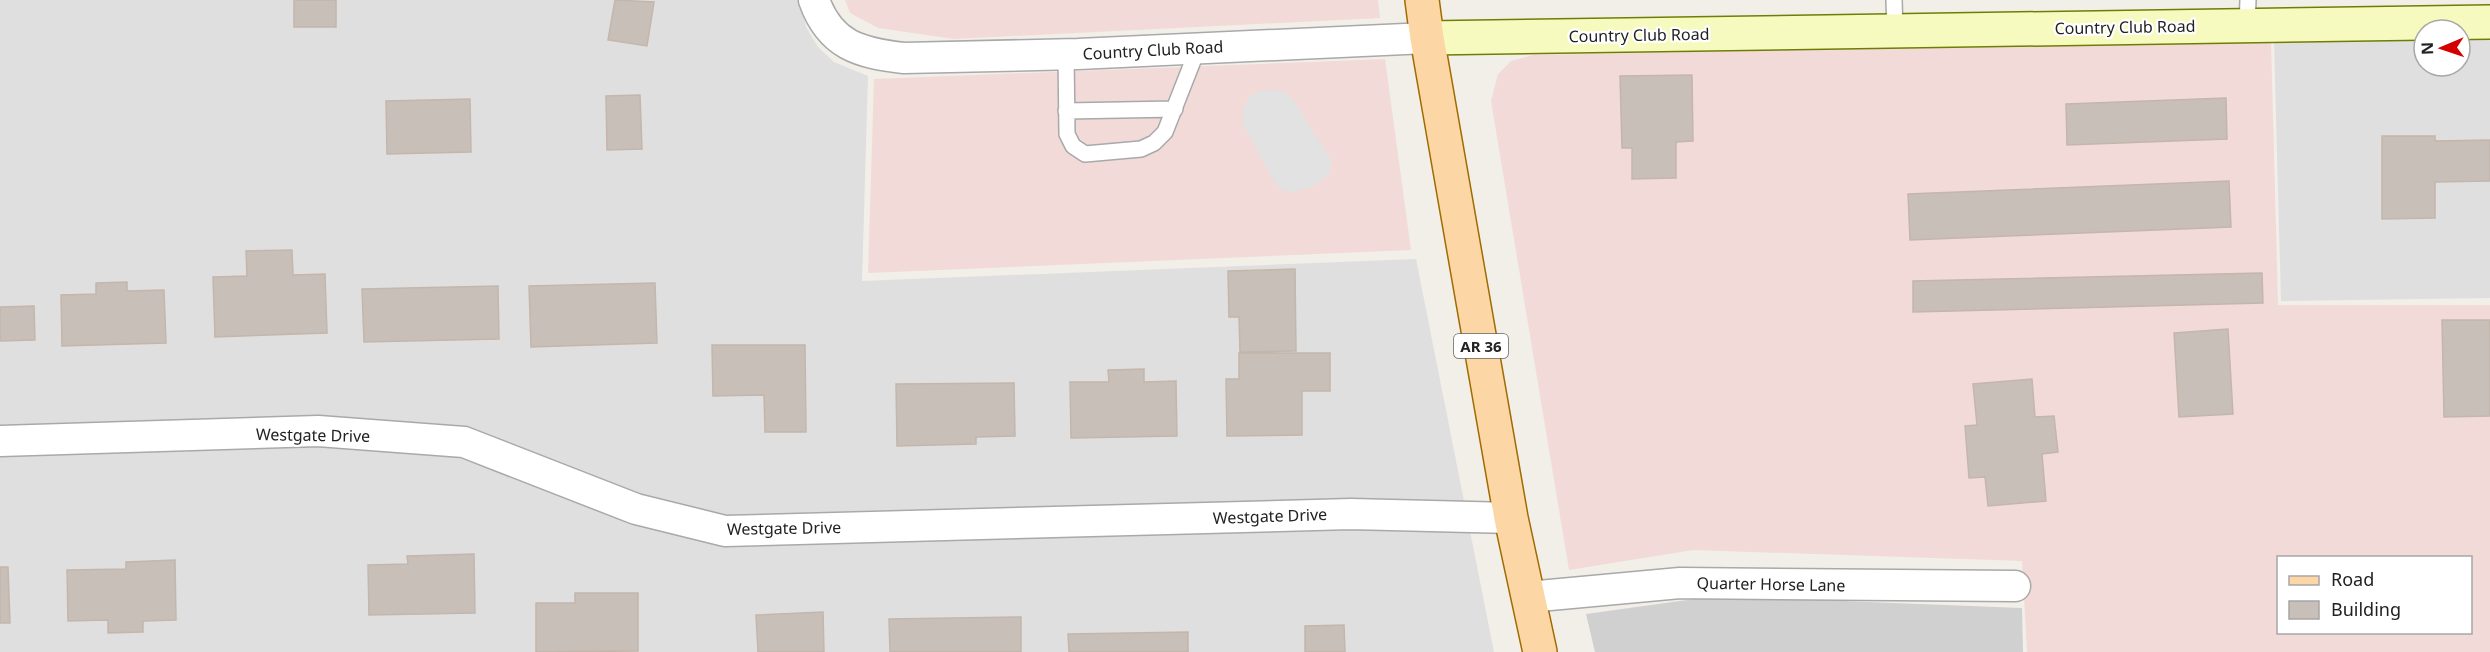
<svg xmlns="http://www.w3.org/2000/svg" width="2490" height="652" font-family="'Noto Sans',sans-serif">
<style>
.residential{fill:#e0dfdf}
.commercial{fill:#f2dad9;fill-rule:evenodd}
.religious{fill:#d0d0d0}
.parking{fill:#e2e2e2}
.building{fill:#c7bfb8;stroke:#c4b6ab;stroke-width:1.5}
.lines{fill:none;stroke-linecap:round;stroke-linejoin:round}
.lane-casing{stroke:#a9a9a9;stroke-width:18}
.street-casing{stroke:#a9a9a9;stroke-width:33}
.secondary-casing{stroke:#707d05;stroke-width:36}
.primary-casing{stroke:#a06b00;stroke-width:36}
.lane{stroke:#fff;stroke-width:15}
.street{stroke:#fff;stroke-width:30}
.secondary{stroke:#f7fabf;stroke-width:33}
.primary{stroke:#fcd6a4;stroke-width:33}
.labels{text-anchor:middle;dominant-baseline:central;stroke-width:4.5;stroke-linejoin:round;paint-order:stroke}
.shield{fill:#fff;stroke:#646464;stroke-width:1.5}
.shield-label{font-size:15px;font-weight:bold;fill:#222}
.street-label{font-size:16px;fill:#222;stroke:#fff}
</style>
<rect width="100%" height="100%" fill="#f2efe9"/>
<!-- residential -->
<path class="residential" d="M0,0h800l6,27 12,20 16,15 34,14 -6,205 554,-22 78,393h-1494z
M2490,37v261l-209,3 -7,-260 150,-3v28h36v-28z"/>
<!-- commercial -->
<path class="commercial" d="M845,0h533l2,18 -426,21 -76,-11 -28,-15z
M2271,41l7,264h212v347h-463l-5,-91 -329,-11 -124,20 -78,-469 7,-27 13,-13 22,-6zM2278,558h192v74h-192z
M1385,59l26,191 -543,23 6,-194z"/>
<!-- religious -->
<path class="religious" d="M1716,596l306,12 1,44h-428l-9,-38z"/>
<!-- parking -->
<path class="parking" d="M1273,90l10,2 9,6 39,62v8l-4,8 -15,11 -18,5 -10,-1 -8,-6 -33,-61v-14l6,-14 12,-5z"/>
<!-- building -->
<path class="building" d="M294,0h42v27h-42z
M615,0l39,2 -7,44 -39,-6z
M1692,75l1,66 -17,1v36l-44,1v-31h-10l-2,-72z
M640,95l2,54 -35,1 -1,-54z
M2226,98l1,41 -160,6 -1,-41z
M470,99l1,53 -84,2 -1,-53z
M2382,136h53v5l55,-1v41l-55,1v36l-53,1z
M2229,181l2,46 -321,13 -2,-46z
M292,250l1,25 32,-1 2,59 -112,4 -2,-60 34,-1 -1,-25z
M1295,269l1,82 -56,1 -1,-35h-10l-1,-46z
M2262,273l1,30 -350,9v-31z
M127,282v9l37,-1 2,53 -104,3 -1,-51 35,-1v-11z
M655,283l2,60 -126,4 -2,-61z
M498,286l1,53 -135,3 -2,-53z
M34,306l1,34 -35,1v-34z
M2442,320h48v96l-46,1z
M2228,329l5,85 -54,3 -5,-84z
M712,345h93l1,87h-41l-1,-37 -51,1z
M1239,353h91v38h-28v44l-75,1 -1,-57h13z
M1144,369v13l32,-1 1,55 -106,2 -1,-56h39l-1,-12z
M2032,379l3,38 19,-1 4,36 -16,2 4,47 -58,5 -3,-29 -16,1 -4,-52 12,-1 -4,-41z
M1014,383l1,53 -39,1v7l-79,2 -1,-62z
M474,554l1,59 -106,2 -1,-50 40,-1 -1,-8z
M175,560l1,60 -33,1v11l-35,1v-13l-40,1 -1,-51 59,-1v-7z
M0,567h8l2,56h-10z
M575,593h63v58l-102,1v-49h39z
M823,612l1,40h-66l-2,-37z
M1021,617v35h-131l-1,-33z
M1344,625l1,27h-40v-26z
M1188,632v20h-119l-1,-18z"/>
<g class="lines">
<defs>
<path id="lane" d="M1894,0l1,31
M2247,25l1,-25
M1066,54l1,80 6,12 12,8 56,-5 13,-6 11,-11 33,-84
M1066,111l109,-2"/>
<path id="street" d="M814,0c16,45 45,53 90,58l174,-4 349,-16
M0,441l318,-10 146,11 172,67 89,22 626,-17 160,4
M1528,597l152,-14 335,3"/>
<path id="secondary" d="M1427,38l1063,-16"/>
<path id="primary" d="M1422,0l5,38 84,480 29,134"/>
</defs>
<!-- lane casing -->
<use href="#lane" class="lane-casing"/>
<!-- street casing -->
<use href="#street" class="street-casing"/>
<!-- secondary casing -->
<use href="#secondary" class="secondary-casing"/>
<!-- primary casing -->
<use href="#primary" class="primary-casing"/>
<!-- lane -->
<use href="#lane" class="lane"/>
<!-- street -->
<use href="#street" class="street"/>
<!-- secondary -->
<use href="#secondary" class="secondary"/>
<!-- primary -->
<use href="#primary" class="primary"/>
</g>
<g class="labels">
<!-- shield labels -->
<rect class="shield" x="1454" y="334" width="54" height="24" rx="4.5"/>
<g class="shield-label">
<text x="1481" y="346">AR 36</text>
</g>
<!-- street labels -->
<g class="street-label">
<text transform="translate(2125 27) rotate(-1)">Country Club Road</text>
<text transform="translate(1639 35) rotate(-1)">Country Club Road</text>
<text transform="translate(1153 50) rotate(-3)">Country Club Road</text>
<text transform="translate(313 435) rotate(1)">Westgate Drive</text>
<text transform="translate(1270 516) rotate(-2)">Westgate Drive</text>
<text transform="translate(784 528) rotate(-1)">Westgate Drive</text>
<text transform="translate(1771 584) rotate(1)">Quarter Horse Lane</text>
</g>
</g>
<!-- legend -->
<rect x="2277" y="556" width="195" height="78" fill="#ffffff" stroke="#a7a7a7" stroke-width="1.5"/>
<rect x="2289" y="576" width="30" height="9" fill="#fcd6a4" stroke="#a7a7a7" stroke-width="1.5"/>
<text x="2331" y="586" font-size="18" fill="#222222">Road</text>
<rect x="2289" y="601" width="30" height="18" fill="#c7bfb8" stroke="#a7a7a7" stroke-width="1.5"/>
<text x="2331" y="616" font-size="18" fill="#222222">Building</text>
<!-- north arrow -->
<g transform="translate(2442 48) rotate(268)"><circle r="28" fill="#ffffff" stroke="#a7a7a7" stroke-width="1.5"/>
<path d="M0-4.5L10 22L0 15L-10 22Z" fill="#d40000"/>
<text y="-9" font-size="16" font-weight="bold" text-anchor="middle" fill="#222222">N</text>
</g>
</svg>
